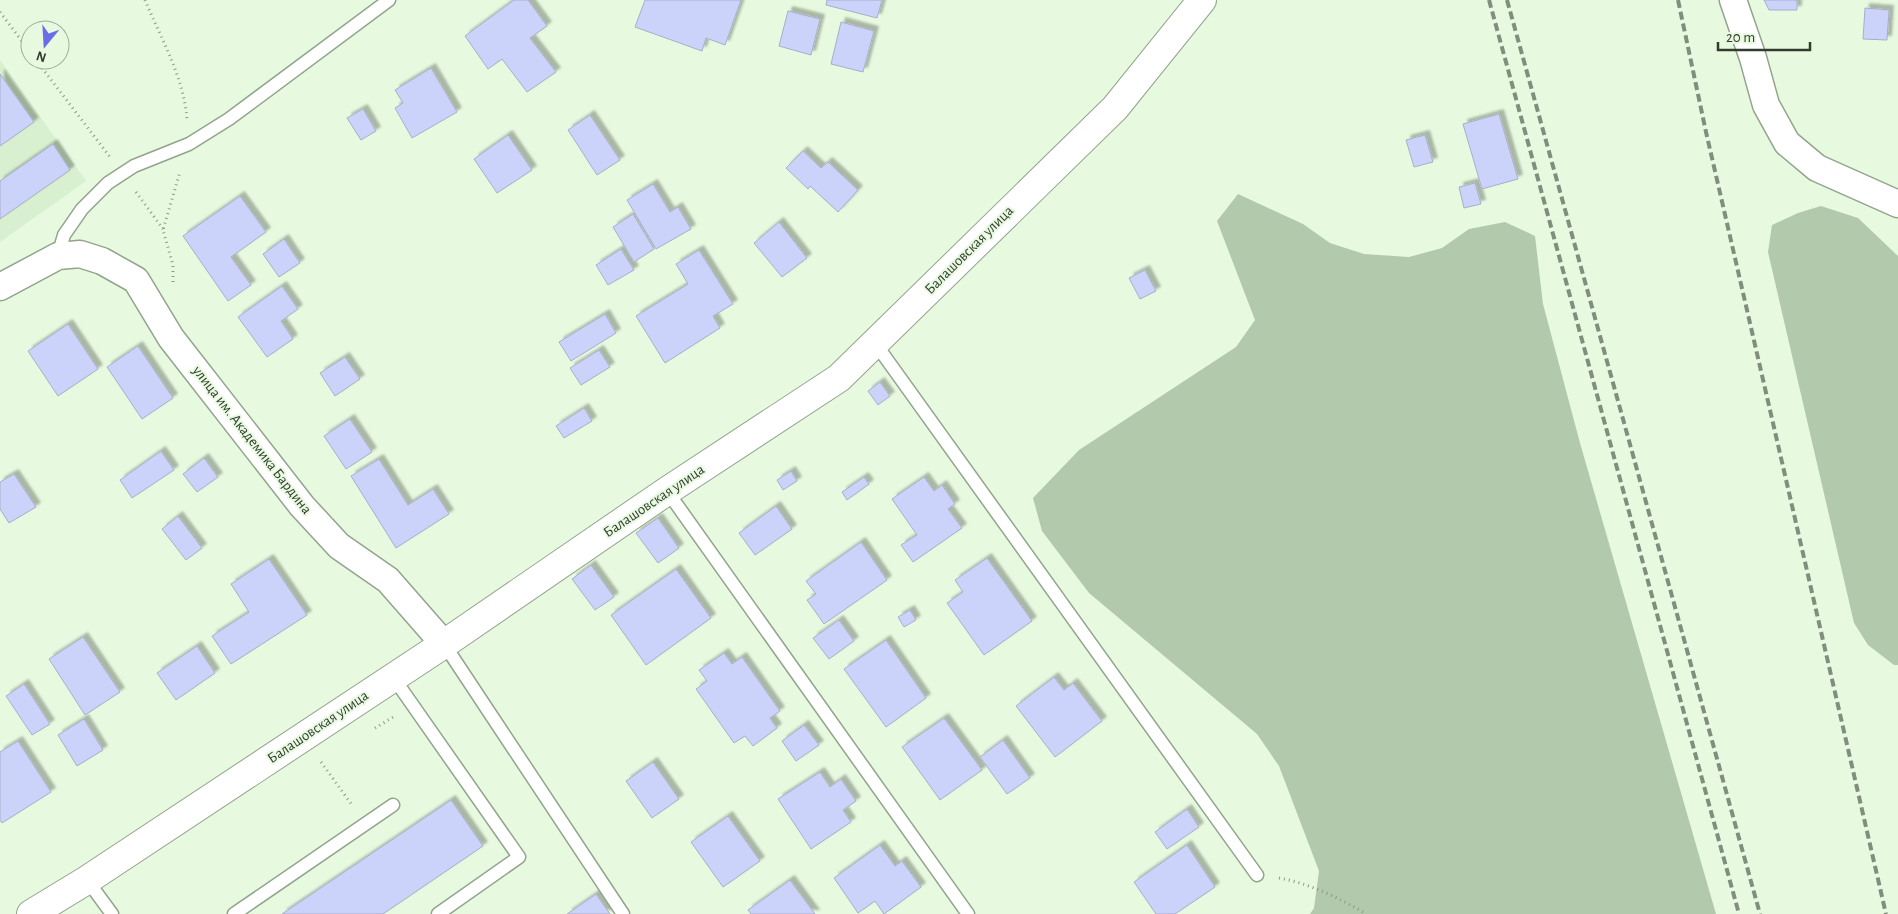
<svg xmlns="http://www.w3.org/2000/svg" width="1898" height="914" font-family="'Alegreya Sans',sans-serif">
<style>
.built{fill:#d8f0d0}
.green{fill:#b3c9ab}
.building{fill:#ccd3fa;stroke:#a8adc9;filter:url(#shadow)}
.lines{fill:none;stroke-linecap:round;stroke-linejoin:round}
.service-casing{stroke:#92a48c;stroke-width:15}
.minor-casing{stroke:#92a48c;stroke-width:29}
.tertiary-casing{stroke:#92a48c;stroke-width:30}
.path{stroke:#8d9a88;stroke-width:3;stroke-dasharray:1 4;stroke-linecap:butt}
.service{stroke:#fff;stroke-width:12}
.minor{stroke:#fff;stroke-width:26}
.tertiary{stroke:#fff;stroke-width:28}
.rail{stroke:#828e7d;stroke-width:4;stroke-dasharray:8 4;stroke-linecap:butt}
.labels{text-anchor:middle;dominant-baseline:central;stroke-width:4;stroke-linejoin:round;paint-order:stroke}
.street-label{font-size:15px;fill:#333a30;stroke:#e7fae0}
</style>
<defs>
<filter id="shadow"><feDropShadow dx="4.5" dy="-4.5" stdDeviation="1" flood-color="#0004"/></filter>
</defs>
<rect width="100%" height="100%" fill="#e7fae0"/>
<!-- built -->
<path class="built" d="M0,60l86,121 -86,61z"/>
<!-- green -->
<path class="green" d="M1238,194l65,30 27,19 34,11 45,3 33,-9 27,-19 36,-7 30,14 8,68 37,139 136,471h-406l4,-6 5,-37 -40,-105 -22,-32 -168,-141 -47,-62 -9,-33 46,-48 157,-103 19,-27 -38,-99z
M1821,206l37,12 40,38v409h-4l-26,-20 -14,-22 -86,-371 4,-27 26,-12z"/>
<!-- building -->
<path class="building" d="M514,0h14l19,26 -17,12 26,34 -29,20 -25,-33 -14,10 -23,-33z
M645,0h96l-16,45 -19,-7 -4,13 -67,-24z
M827,0h55l-5,18 -51,-13z
M1764,0h33v10h-28z
M1865,8l24,2 -2,30 -24,-1z
M788,11l32,8 -9,36 -32,-9z
M841,22l33,9 -11,41 -32,-8z
M431,68l26,44 -45,26 -17,-30 8,-5 -8,-13z
M0,74l34,48 -34,24z
M363,109l13,22 -15,9 -14,-22z
M1499,114l19,65 -36,10 -19,-65z
M590,115l30,45 -23,15 -29,-45z
M508,135l24,35 -35,23 -23,-34z
M1425,135l8,27 -19,5 -8,-27z
M53,144l17,26 -70,49v-38z
M803,151l18,17 7,-6 30,28 -20,22 -28,-26 -2,3 -22,-21z
M1475,183l6,21 -17,4 -5,-21z
M653,184l17,28 8,-5 13,22 -35,20 -29,-49z
M240,196l26,36 -35,25 20,28 -23,16 -45,-65z
M633,214l21,35 -20,13 -21,-35z
M779,222l28,36 -25,19 -28,-34z
M284,239l16,24 -21,14 -16,-23z
M621,249l13,21 -26,15 -12,-20z
M699,250l34,54 -20,12 7,12 -55,35 -29,-47 52,-32 -12,-20z
M1145,270l11,21 -16,8 -11,-21z
M282,286l16,23 -17,12 12,18 -26,18 -29,-40z
M605,314l11,19 -45,28 -12,-19z
M68,324l30,45 -40,27 -30,-45z
M138,346l35,52 -31,21 -35,-52z
M599,350l11,17 -29,18 -11,-17z
M345,357l15,22 -25,17 -15,-23z
M880,382l10,14 -12,9 -10,-14z
M584,408l8,13 -28,17 -8,-12z
M350,419l22,33 -26,17 -22,-33z
M161,451l13,19 -42,28 -12,-18z
M204,458l14,19 -21,15 -14,-18z
M379,459l29,46 25,-16 16,25 -53,34 -45,-72z
M791,471l6,10 -14,9 -6,-10z
M14,474l22,33 -27,16 -9,-14v-27z
M864,477l5,7 -22,16 -5,-8z
M924,477l10,14 8,-6 13,19 -7,5 14,19 -49,34 -12,-17 16,-10 -25,-36z
M776,506l16,23 -37,26 -16,-22z
M178,516l24,32 -16,12 -24,-31z
M658,518l21,30 -21,15 -22,-30z
M861,542l26,38 -63,44 -17,-24 9,-6 -10,-13z
M987,558l45,63 -48,34 -37,-52 16,-11 -8,-12z
M269,559l38,56 -76,49 -19,-28 37,-24 -18,-28z
M591,565l23,32 -19,13 -23,-31z
M676,569l35,49 -65,47 -35,-50z
M910,610l6,10 -12,7 -6,-10z
M839,620l15,21 -25,18 -16,-21z
M83,637l37,55 -35,23 -36,-56z
M886,640l40,58 -40,29 -42,-58z
M197,646l18,27 -39,27 -19,-27z
M724,653l8,11 10,-7 38,54 -10,7 7,10 -24,18 -8,-10 -11,7 -38,-54 11,-8 -8,-11z
M1054,677l10,13 9,-7 29,38 -47,36 -39,-51z
M24,684l26,40 -18,11 -26,-39z
M944,718l38,52 -42,30 -38,-53z
M84,719l19,31 -26,16 -19,-31z
M804,725l15,20 -23,16 -14,-20z
M1003,740l27,38 -23,16 -27,-37z
M18,741l33,51 -49,31 -2,-3v-68z
M653,762l26,37 -27,19 -26,-37z
M820,772l10,15 11,-8 15,22 -13,9 8,12 -40,27 -33,-50z
M451,800l32,46 -100,68h-101z
M1187,809l12,18 -32,22 -12,-17z
M728,816l32,45 -37,26 -32,-45z
M880,845l15,21 7,-5 19,26 -37,27 -9,-13 -17,12 -24,-35z
M1187,845l28,42 -40,27h-19l-22,-32z
M790,880l25,34h-64l-3,-4z
M596,894l14,20h-43z"/>
<g class="lines">
<defs>
<path id="service" d="M58,256l6,-21 18,-26 26,-26 26,-17 55,-22 40,-25 160,-119
M875,343l382,532
M667,491l301,423
M444,644l179,270
M393,677l126,180 -81,57
M87,880l25,34
M234,914l159,-109"/>
<path id="minor" d="M1733,0l20,58 13,47 21,38 30,25 81,36
M0,287l58,-31 22,-2 22,7 34,19 35,58 131,168 37,40 49,34 56,64"/>
<path id="tertiary" d="M31,914l56,-34 357,-236 223,-153 172,-113 276,-270 87,-108"/>
</defs>
<!-- service casing -->
<use href="#service" class="service-casing"/>
<!-- minor casing -->
<use href="#minor" class="minor-casing"/>
<!-- tertiary casing -->
<use href="#tertiary" class="tertiary-casing"/>
<!-- path -->
<path class="path" d="M145,0c16,39 39,77 42,120
M0,12l30,40
M36,60l74,97
M136,192l27,37
M173,282v-17l-10,-35 17,-58
M375,728l20,-12
M321,762l31,43
M1279,878c29,5 61,20 87,36"/>
<!-- service -->
<use href="#service" class="service"/>
<!-- minor -->
<use href="#minor" class="minor"/>
<!-- tertiary -->
<use href="#tertiary" class="tertiary"/>
<!-- rail -->
<path class="rail" d="M1489,0l250,914
M1507,0l253,914
M1678,0l28,132 180,782"/>
</g>
<g class="labels">
<!-- street labels -->
<g class="street-label">
<text transform="translate(969 250) rotate(-45)">Балашовская улица</text>
<text transform="translate(252 440) rotate(52)">улица им. Академика Бардина</text>
<text transform="translate(654 501) rotate(-34)">Балашовская улица</text>
<text transform="translate(318 727) rotate(-34)">Балашовская улица</text>
</g>
</g>
<!-- north arrow -->
<g transform="translate(45 45) rotate(198)"><circle r="24" fill="#e7fae0" stroke="#9fad9a"/>
<path d="M0-4L9 19L0 12L-9 19Z" fill="#696ee8"/>
<text y="-8" font-size="14" font-weight="bold" text-anchor="middle" fill="#333a30">N</text>
</g>
<!-- scale -->
<path d="M1718 42v8h92v-8" fill="none" stroke="#333a30" stroke-width="2.5"/>
<text x="1726" y="42" font-size="15" fill="#333a30" stroke="#e7fae0" stroke-width="4" paint-order="stroke">20 m</text>
</svg>
